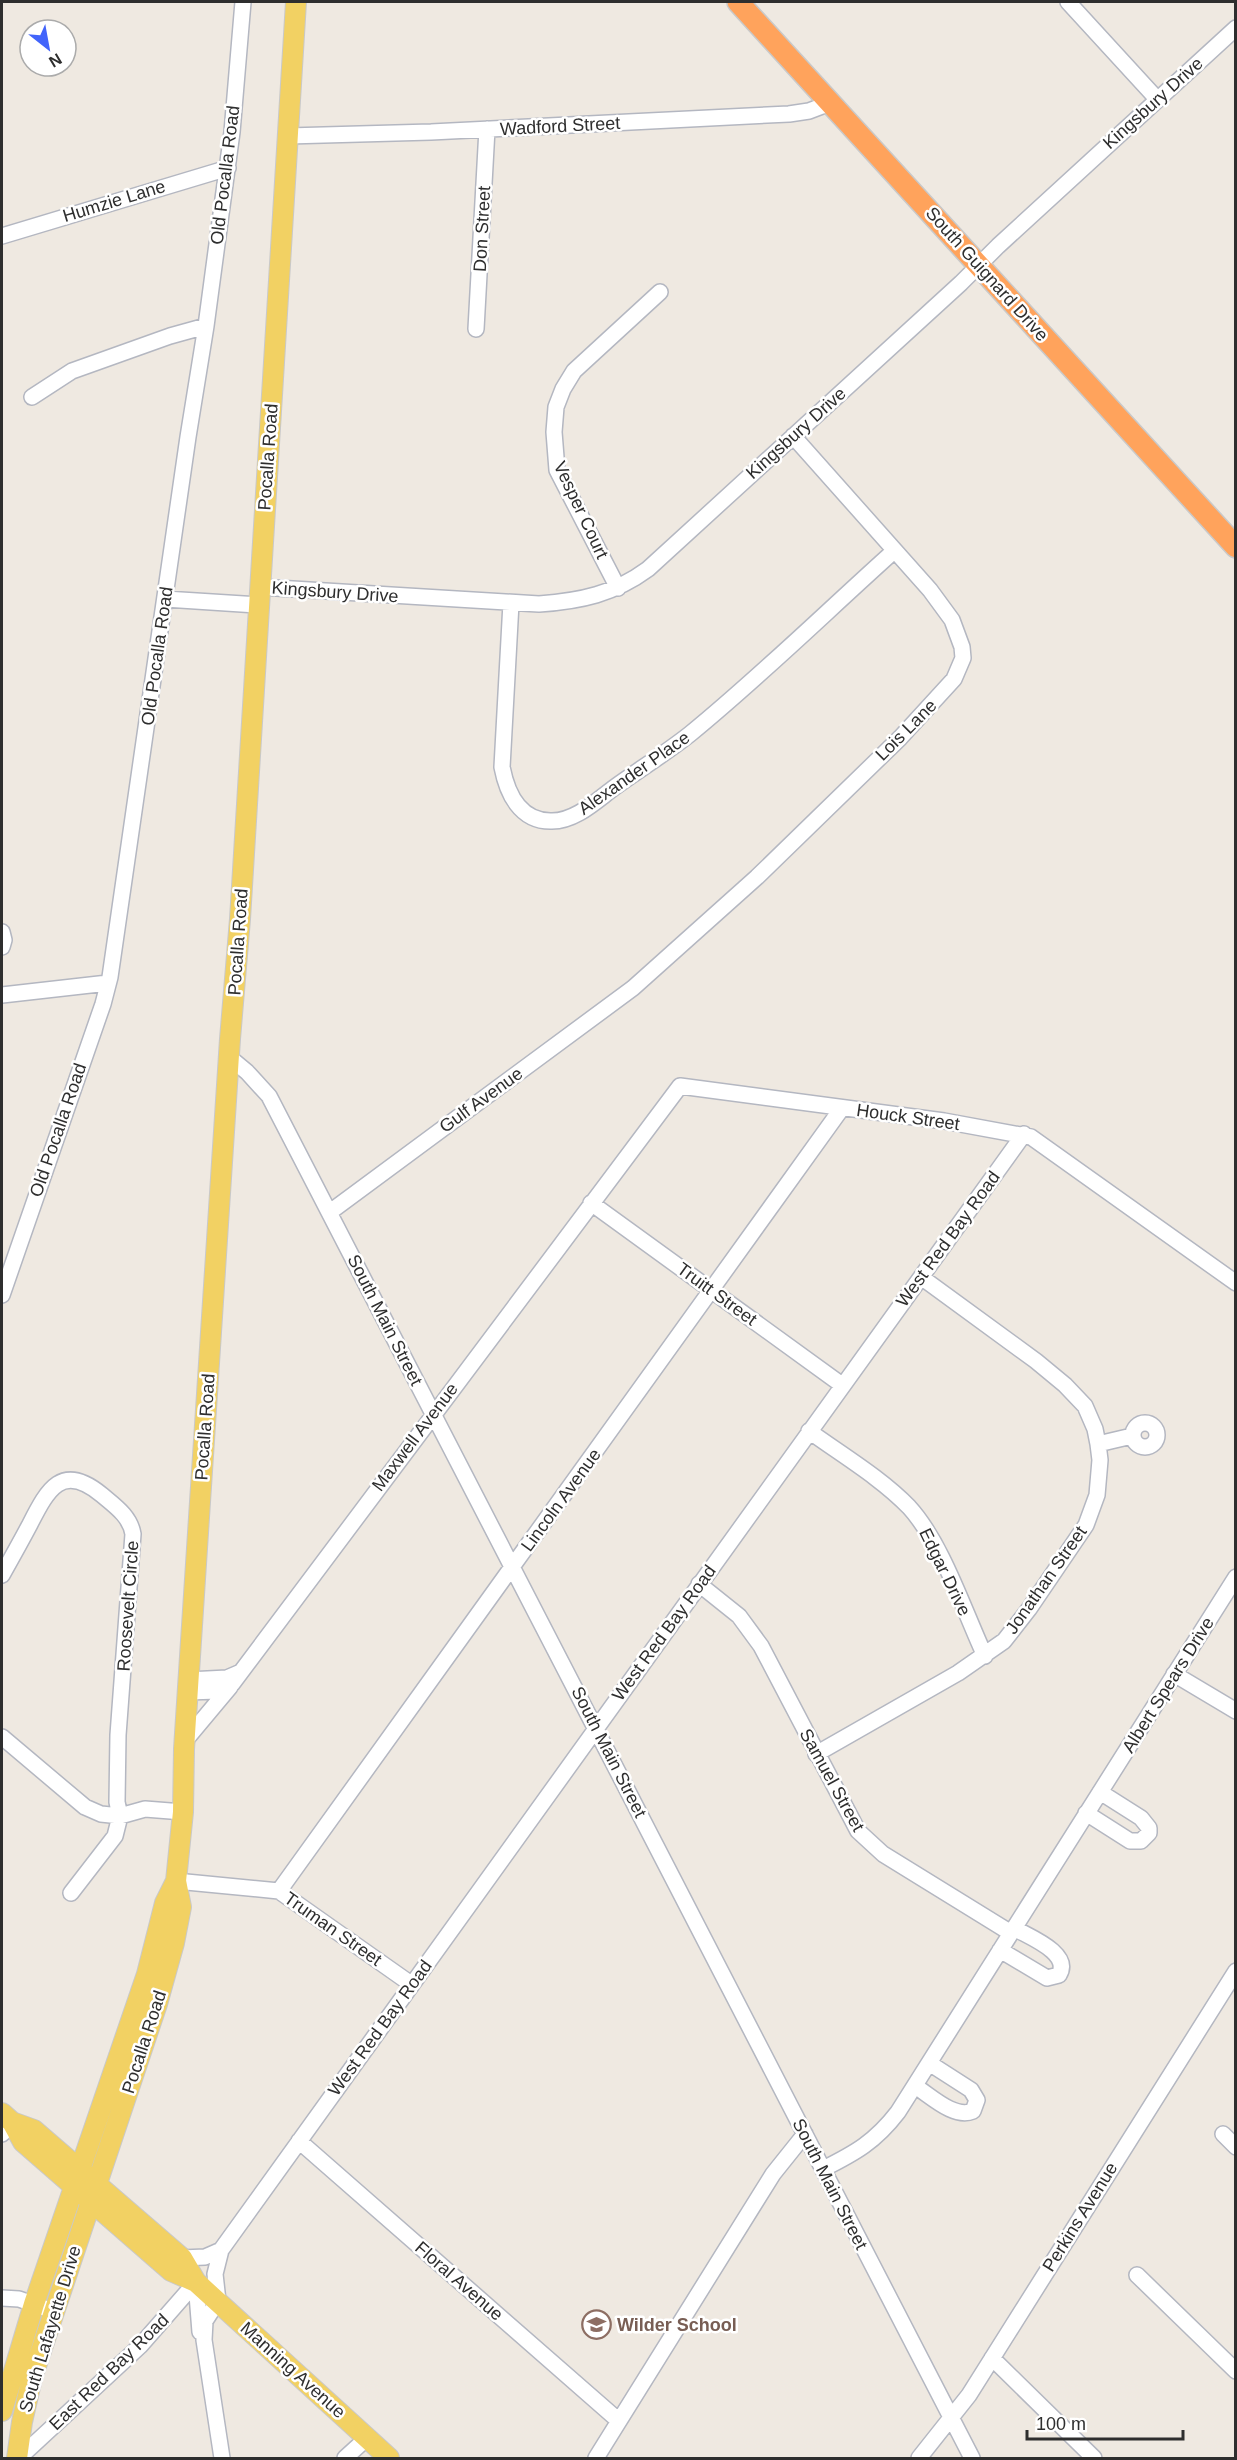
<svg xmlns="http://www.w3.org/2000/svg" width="1237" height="2460" font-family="Helvetica,sans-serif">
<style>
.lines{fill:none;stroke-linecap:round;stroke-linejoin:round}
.minor-casing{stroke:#b4b7c1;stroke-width:18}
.major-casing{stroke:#c9c9c9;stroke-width:22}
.highway-casing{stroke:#c9c9c9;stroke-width:24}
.minor{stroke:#fff;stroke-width:15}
.major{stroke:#f2d163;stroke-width:20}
.highway{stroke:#ffa35c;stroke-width:21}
.labels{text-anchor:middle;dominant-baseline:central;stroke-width:5;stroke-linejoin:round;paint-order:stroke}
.street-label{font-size:18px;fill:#2e2e2e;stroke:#fff}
.education-label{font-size:18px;font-weight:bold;fill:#785e54;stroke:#fff;text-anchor:start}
</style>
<rect width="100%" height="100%" fill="#efe9e1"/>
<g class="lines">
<defs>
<path id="minor" d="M1068,2l89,97
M288,136l143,-4 358,-18 20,-3 21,-8
M2,236l226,-68
M476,329l11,-200
M32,397l40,-26 98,-35 36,-10
M260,587l279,17c42,-3 75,-10 109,-35l313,-286 37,-37 238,-218
M618,588l-61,-118 -3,-38 2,-25 7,-18 11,-18 86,-79
M165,599l93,6
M511,603l-9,164c5,26 18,55 50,54 24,0 45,-21 63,-34 25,-18 51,-34 75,-53 71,-58 136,-122 204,-183
M2,932l2,8 -2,7
M2,995l106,-12
M229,1057l18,15 22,24 703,1362
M591,1203l251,182
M330,1212l303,-224 124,-111 143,-139 54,-59 9,-21 -1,-11 -10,-27 -22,-30 -137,-154
M2,1295l101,-291 7,-27 78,-540 18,-111 26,-194 11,-130
M1133 1435a12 12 0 1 1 24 0a12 12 0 1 1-24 0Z
M809,1431c33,24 72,47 100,76 33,36 55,104 76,149
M1098,1444l34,-8
M2,1575c9,-16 18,-32 27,-49 18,-35 32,-65 73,-31 13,11 28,21 31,39l-15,201 -1,67 3,14 -19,-2 -16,-7 -83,-70
M699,1584l40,32 22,30 97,185 25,23 128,79
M1174,1674l62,37
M188,1680l39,-2 14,-6
M188,1692l29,-1 15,-7 448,-598 264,35 87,16 205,146
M184,1742l46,-55
M816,1754l142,-81 46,-32 25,-32 57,-84 11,-30 3,-35 -2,-16 -3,-15 -10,-23 -20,-21 -29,-24 -115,-84
M1086,1813l44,28h11l8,-8v-5l-8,-10 -41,-26
M176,1881l103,10 132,93
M279,1891l563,-783
M71,1893l44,-57 5,-20 25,-7 38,3
M1000,1950l47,28 12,-3c13,-22 -30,-38 -45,-47
M915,2086c16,10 39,33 58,25l4,-11 -6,-10 -42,-27
M2,2134l10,-12
M1223,2134l13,13
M299,2141l320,280
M823,2169c32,-16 52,-27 75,-57l338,-535
M182,2258l23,-1 16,-7
M1137,2275l99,96
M196,2282l4,50
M2,2298l17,1 34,12
M992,2358l102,100
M19,2458l121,-112 56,-64
M222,2458l-18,-118 1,-19 13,-20 -3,-27 6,-24 803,-1116
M345,2458l22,-20
M596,2458l177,-284 32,-40
M919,2458l50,-63 267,-424"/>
<path id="major" d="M2,2113l10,9 11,20 31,27 117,102 25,11
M12,2122l22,8 148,128 14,24 193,176
M2,2411l32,-107 113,-330 18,-71 11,-22
M17,2458l5,-36 10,-44 125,-374 17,-61 7,-36 -5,-26 7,-69 1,-63 46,-710 10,-120 56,-917"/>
<path id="highway" d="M738,2l498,545"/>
</defs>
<!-- minor casing -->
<use href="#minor" class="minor-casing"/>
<!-- major casing -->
<use href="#major" class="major-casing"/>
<!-- highway casing -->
<use href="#highway" class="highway-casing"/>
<!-- minor -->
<use href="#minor" class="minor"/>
<!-- major -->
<use href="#major" class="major"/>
<!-- highway -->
<use href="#highway" class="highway"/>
</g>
<!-- icons -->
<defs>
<symbol id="school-ring" viewBox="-11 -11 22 22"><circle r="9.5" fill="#fff" stroke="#8d6e63" stroke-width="1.5"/><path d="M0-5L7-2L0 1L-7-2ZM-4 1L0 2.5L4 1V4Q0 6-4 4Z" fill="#8d6e63"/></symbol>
</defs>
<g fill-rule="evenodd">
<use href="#school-ring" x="580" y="2308" width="33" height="33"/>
</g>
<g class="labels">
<!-- street labels -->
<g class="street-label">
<text transform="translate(1153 103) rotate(-42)">Kingsbury Drive</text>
<text transform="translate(560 126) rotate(-3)">Wadford Street</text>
<text transform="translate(225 175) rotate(-83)">Old Pocalla Road</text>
<text transform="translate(114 201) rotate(-17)">Humzie Lane</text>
<text transform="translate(482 229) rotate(-87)">Don Street</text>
<text transform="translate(987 274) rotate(48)">South Guignard Drive</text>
<text transform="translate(796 433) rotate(-42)">Kingsbury Drive</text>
<text transform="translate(268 457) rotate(-86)">Pocalla Road</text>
<text transform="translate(581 510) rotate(65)">Vesper Court</text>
<text transform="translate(335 592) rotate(4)">Kingsbury Drive</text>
<text transform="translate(157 656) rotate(-82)">Old Pocalla Road</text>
<text transform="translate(906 730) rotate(-45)">Lois Lane</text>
<text transform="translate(634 773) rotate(-35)">Alexander Place</text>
<text transform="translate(238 942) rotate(-86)">Pocalla Road</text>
<text transform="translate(481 1100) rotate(-36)">Gulf Avenue</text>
<text transform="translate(908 1117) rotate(8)">Houck Street</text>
<text transform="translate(58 1130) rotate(-71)">Old Pocalla Road</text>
<text transform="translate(948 1239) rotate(-54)">West Red Bay Road</text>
<text transform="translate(717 1294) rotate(36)">Truitt Street</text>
<text transform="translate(385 1320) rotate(63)">South Main Street</text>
<text transform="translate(205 1427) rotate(-86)">Pocalla Road</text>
<text transform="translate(415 1437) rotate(-53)">Maxwell Avenue</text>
<text transform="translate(561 1500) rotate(-54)">Lincoln Avenue</text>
<text transform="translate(945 1572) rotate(64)">Edgar Drive</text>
<text transform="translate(1046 1580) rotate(-55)">Jonathan Street</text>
<text transform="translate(128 1606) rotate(-86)">Roosevelt Circle</text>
<text transform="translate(664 1633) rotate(-54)">West Red Bay Road</text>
<text transform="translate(1168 1685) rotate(-58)">Albert Spears Drive</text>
<text transform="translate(609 1752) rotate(63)">South Main Street</text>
<text transform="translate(832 1780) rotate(61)">Samuel Street</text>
<text transform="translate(333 1929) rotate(35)">Truman Street</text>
<text transform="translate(380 2028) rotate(-54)">West Red Bay Road</text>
<text transform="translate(144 2042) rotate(-72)">Pocalla Road</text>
<text transform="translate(830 2184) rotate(63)">South Main Street</text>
<text transform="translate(1080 2217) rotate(-58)">Perkins Avenue</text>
<text transform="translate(459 2281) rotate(41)">Floral Avenue</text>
<text transform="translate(50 2329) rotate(-73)">South Lafayette Drive</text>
<text transform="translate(293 2370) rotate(42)">Manning Avenue</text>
<text transform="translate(109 2372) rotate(-44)">East Red Bay Road</text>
</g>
<!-- education labels -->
<g class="education-label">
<text x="617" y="2325">Wilder School</text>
</g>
</g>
<!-- border -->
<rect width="1237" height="2460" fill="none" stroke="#2e2e2e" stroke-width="6"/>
<!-- north arrow -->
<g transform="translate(48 48) rotate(149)"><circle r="28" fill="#ffffff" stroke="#ababab" stroke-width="1.5"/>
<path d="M0-4.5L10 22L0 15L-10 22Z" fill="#4264fb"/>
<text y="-9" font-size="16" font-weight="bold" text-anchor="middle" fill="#2e2e2e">N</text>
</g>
<!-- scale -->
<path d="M1027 2430v9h156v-9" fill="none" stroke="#2e2e2e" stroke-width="3"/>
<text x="1036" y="2430" font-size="18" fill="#2e2e2e" stroke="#ffffff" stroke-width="4.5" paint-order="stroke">100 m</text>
</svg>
